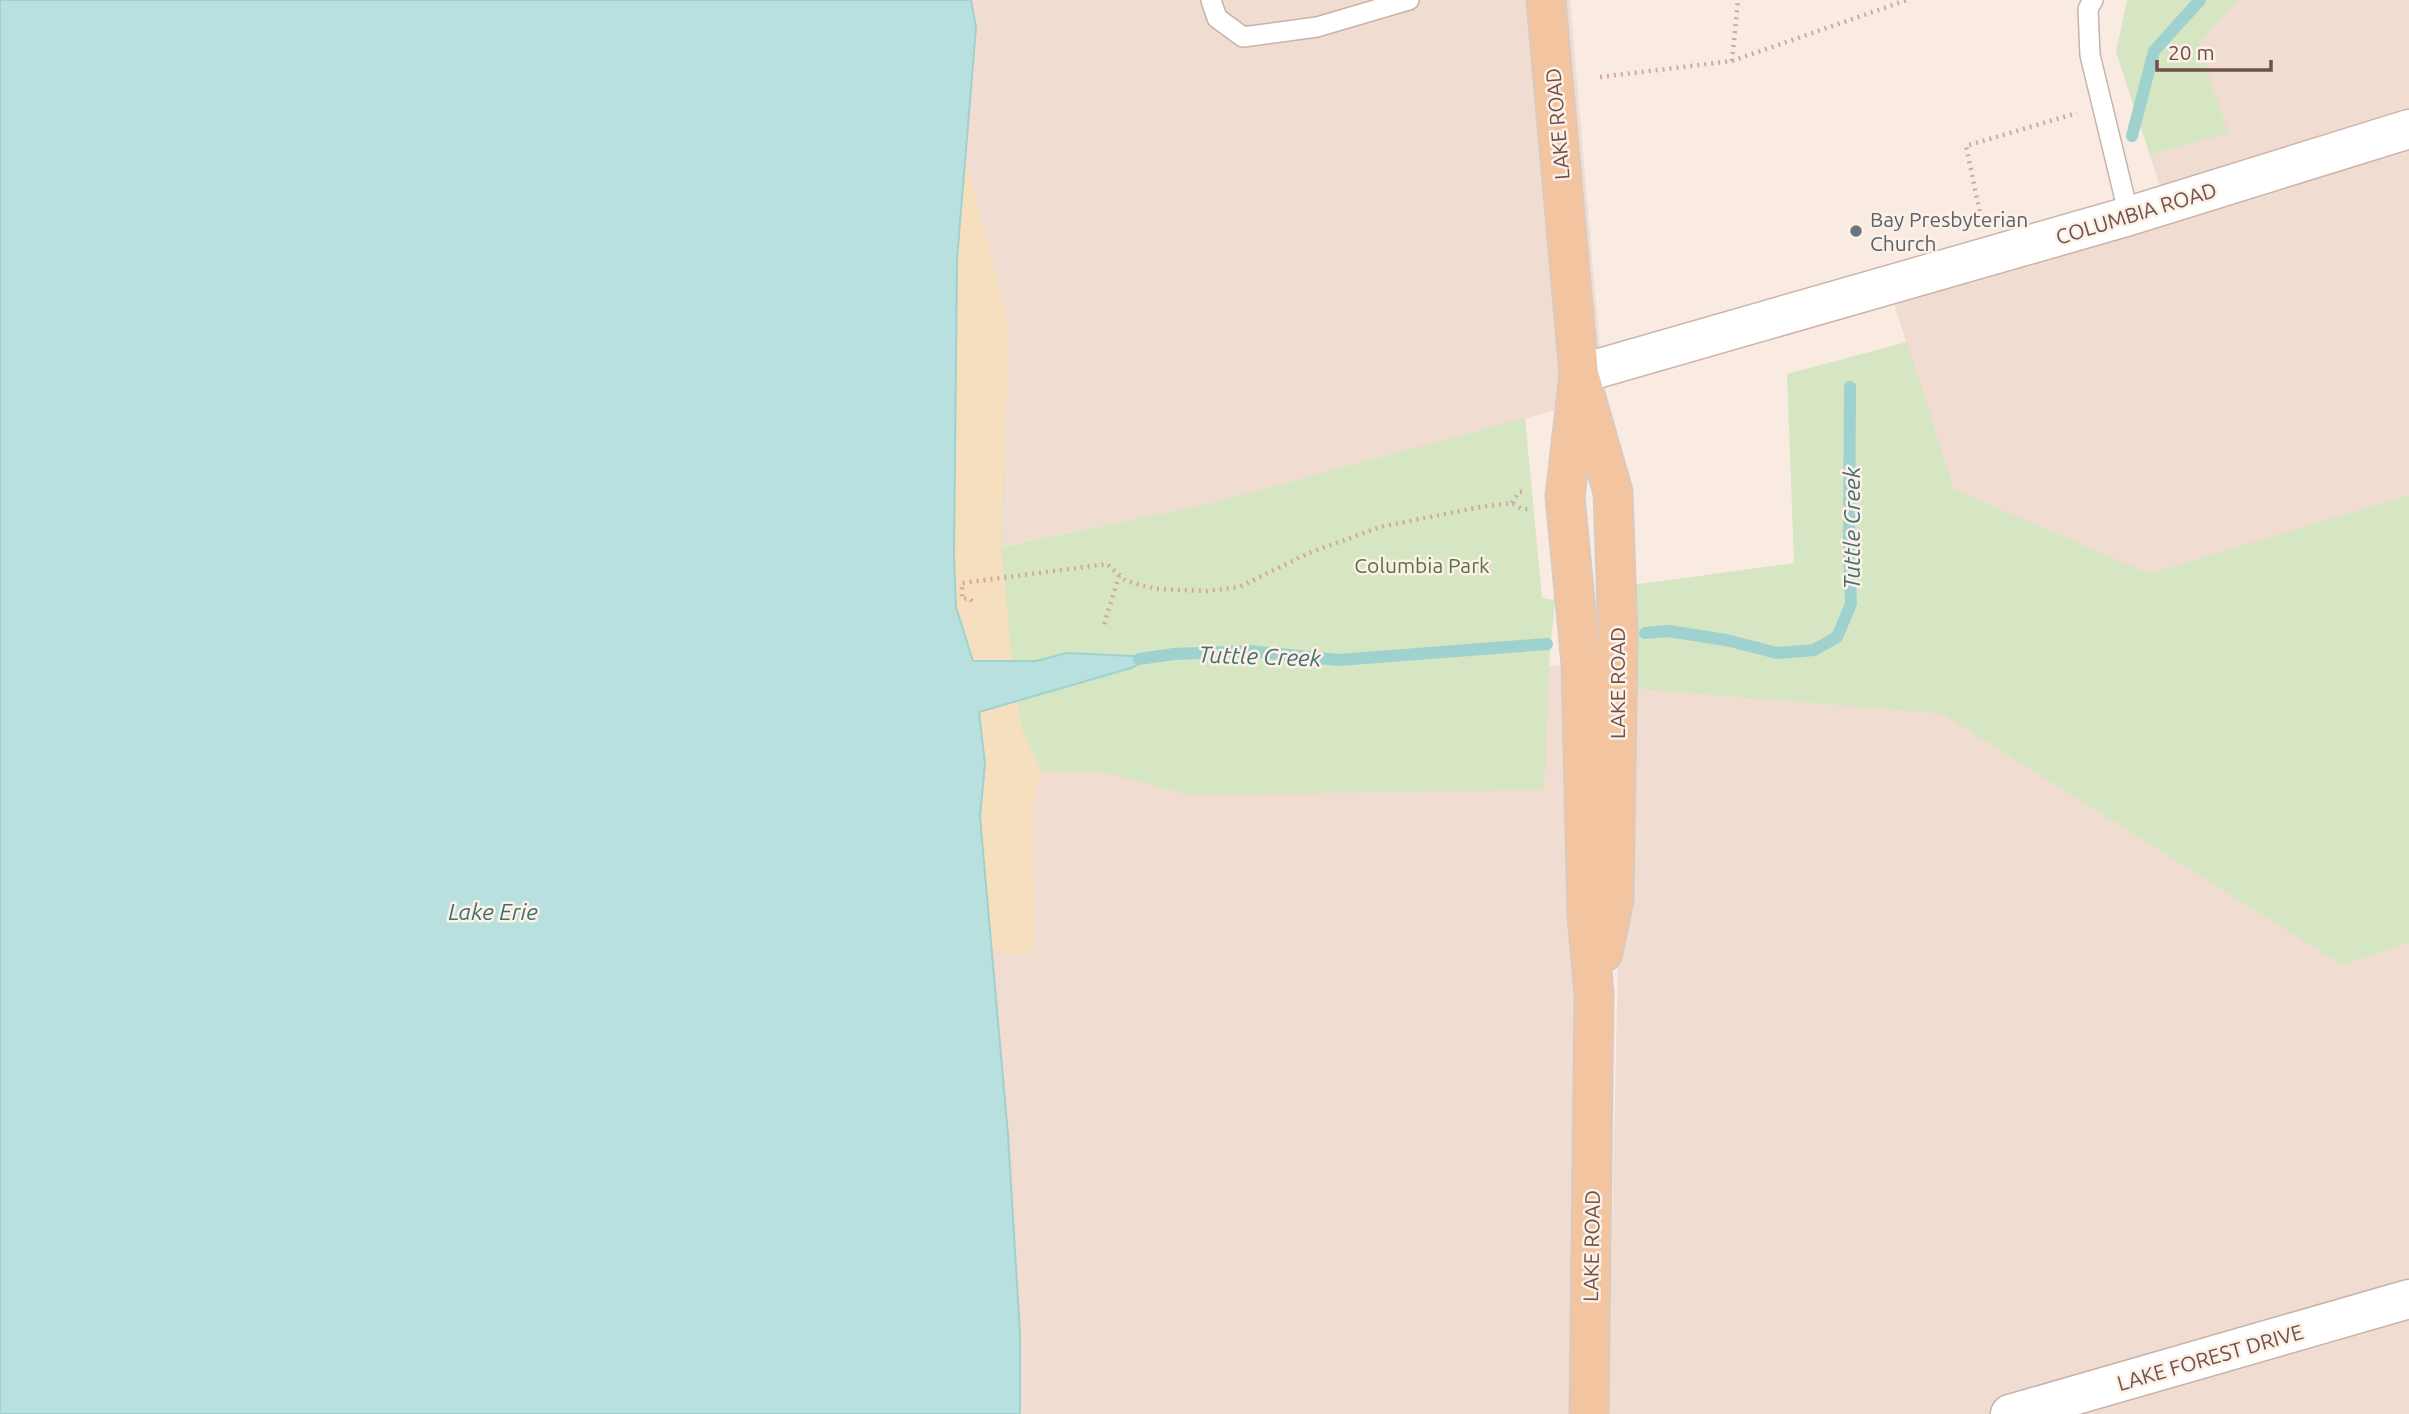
<svg xmlns="http://www.w3.org/2000/svg" width="2409" height="1414" font-family="Ubuntu,sans-serif">
<style>
.residential{fill:#f0dcd0}
.green{fill:#d6e5c2}
.sand{fill:#f6dfbe}
.water{fill:#b8e0de;stroke:#9fd1cf;stroke-width:2}
.lines{fill:none;stroke-linecap:round;stroke-linejoin:round}
.stream{stroke:#9fd1cf;stroke-width:12}
.service-casing{stroke:#c8b2aa;stroke-width:22}
.minor-casing{stroke:#c8b2aa;stroke-width:41}
.secondary-casing{stroke:#ceb3aa;stroke-width:41}
.primary-casing{stroke:#d4cbc9;stroke-width:41}
.path{stroke:#d0a99f;stroke-width:4.5;stroke-dasharray:2 5;stroke-linecap:butt}
.service{stroke:#fff;stroke-width:19}
.minor{stroke:#fff;stroke-width:38}
.secondary{stroke:#fff;stroke-width:38}
.primary{stroke:#f2c49f;stroke-width:38}
.worship-dot{fill:#6b7280;stroke:#fdf0e6;stroke-width:2.5}
.labels{text-anchor:middle;dominant-baseline:central;stroke-width:5;stroke-linejoin:round;paint-order:stroke}
.street-label{font-size:21px;fill:#6e514b;stroke:#fdf0e6}
.worship-label{font-size:21px;fill:#5b616d;stroke:#fdf0e6;text-anchor:start}
.park-label{font-size:21px;fill:#5b7244;stroke:#fdf0e6}
.water-label{font-size:23px;font-style:italic;fill:#417271;stroke:#fdf0e6}
</style>
<rect width="100%" height="100%" fill="#f9ebe1"/>
<!-- residential -->
<path class="residential" d="M971,0h599l34,397 -393,106 -210,44 8,-223 -44,-167 11,-130z
M2238,0h171v117l-247,76 -12,-38 77,-22 -28,-89z
M2409,140v355l-260,80 -195,-86 -63,-194z
M1549,665l35,5 -14,744h-550v-81l-12,-198 -17,-182h43l-1,-153 8,-29z
M1624,688l318,26 400,251 67,-22v471h-801z"/>
<!-- green -->
<path class="green" d="M2127,0h111l-39,44 29,89 -78,22 -34,-103z
M965,157l44,167 -7,223 209,-44 314,-85 17,180 13,2 -6,65 -5,125 -356,5 -79,-22 -67,-2 -9,29 1,154 -43,-1 -6,-189 -13,-111 -18,-97 3,-296z
M1907,342l47,147 195,85 260,-79v448l-67,22 -400,-251 -318,-26 -7,-101 177,-24 -7,-189z"/>
<!-- sand -->
<path class="sand" d="M965,157l44,167 -8,223 10,103 11,80 20,41 -9,29 1,154 -43,-1 -11,-136 5,-53 -13,-111 -16,-46 -2,-51 3,-296z"/>
<!-- water -->
<path class="water" d="M0,0h971l5,27 -19,233 -3,296 2,51 17,54h63l31,-8 87,4 -23,11 -152,44 6,52 -5,53 28,318 12,198v81h-1020z"/>
<g class="lines">
<!-- stream -->
<path class="stream" d="M2132,136l22,-85 46,-51
M1645,633l23,-2 58,9 51,13 37,-3 23,-13 14,-33 -2,-56 1,-161
M1139,659l35,-5 75,-3 90,9 208,-16"/>
<defs>
<path id="service" d="M1211,0l6,18 26,19 74,-10 92,-27
M2093,0l-5,9 2,46 39,161"/>
<path id="minor" d="M2010,1414l399,-115"/>
<path id="secondary" d="M1579,374l550,-158 280,-87"/>
<path id="primary" d="M1546,0l33,374 34,118 5,145 -4,262 -11,54
M1579,374l-14,123 16,166 6,252 7,79 -5,420"/>
</defs>
<!-- service casing -->
<use href="#service" class="service-casing"/>
<!-- minor casing -->
<use href="#minor" class="minor-casing"/>
<!-- secondary casing -->
<use href="#secondary" class="secondary-casing"/>
<!-- primary casing -->
<use href="#primary" class="primary-casing"/>
<!-- path -->
<path class="path" d="M1732,61l175,-61
M1600,77l132,-16 6,-61
M1981,218l-15,-72 111,-33
M1512,503l7,-11 7,-1
M972,601l-3,-3 -7,1v-16l145,-19 19,17 30,8 51,2 32,-4 70,-34 71,-26 100,-20 32,-4 10,6h6
M1104,624l15,-48"/>
<!-- service -->
<use href="#service" class="service"/>
<!-- minor -->
<use href="#minor" class="minor"/>
<!-- secondary -->
<use href="#secondary" class="secondary"/>
<!-- primary -->
<use href="#primary" class="primary"/>
</g>
<!-- markers -->
<circle class="worship-dot" cx="1856" cy="231" r="7"/>
<g class="labels">
<!-- street labels -->
<g class="street-label">
<text transform="translate(1557 124) rotate(-95)">LAKE ROAD</text>
<text transform="translate(2136 213) rotate(-17)">COLUMBIA ROAD</text>
<text transform="translate(1617 683) rotate(-90)">LAKE ROAD</text>
<text transform="translate(1591 1246) rotate(-89)">LAKE ROAD</text>
<text transform="translate(2210 1357) rotate(-16)">LAKE FOREST DRIVE</text>
</g>
<!-- worship labels -->
<g class="worship-label">
<text x="1870" y="219">Bay Presbyterian<tspan x="1870" dy="24">Church</tspan></text>
</g>
<!-- park labels -->
<g class="park-label">
<text x="1422" y="565">Columbia Park</text>
</g>
<!-- water labels -->
<g class="water-label">
<text transform="translate(1851 528) rotate(-90)">Tuttle Creek</text>
<text transform="translate(1260 656) rotate(2)">Tuttle Creek</text>
<text x="493" y="911">Lake Erie</text>
</g>
</g>
<!-- scale -->
<path d="M2157 60v10h114v-10" fill="none" stroke="#6e514b" stroke-width="3.5"/>
<text x="2168" y="60" font-size="21" fill="#6e514b" stroke="#fdf0e6" stroke-width="5" paint-order="stroke">20 m</text>
</svg>
